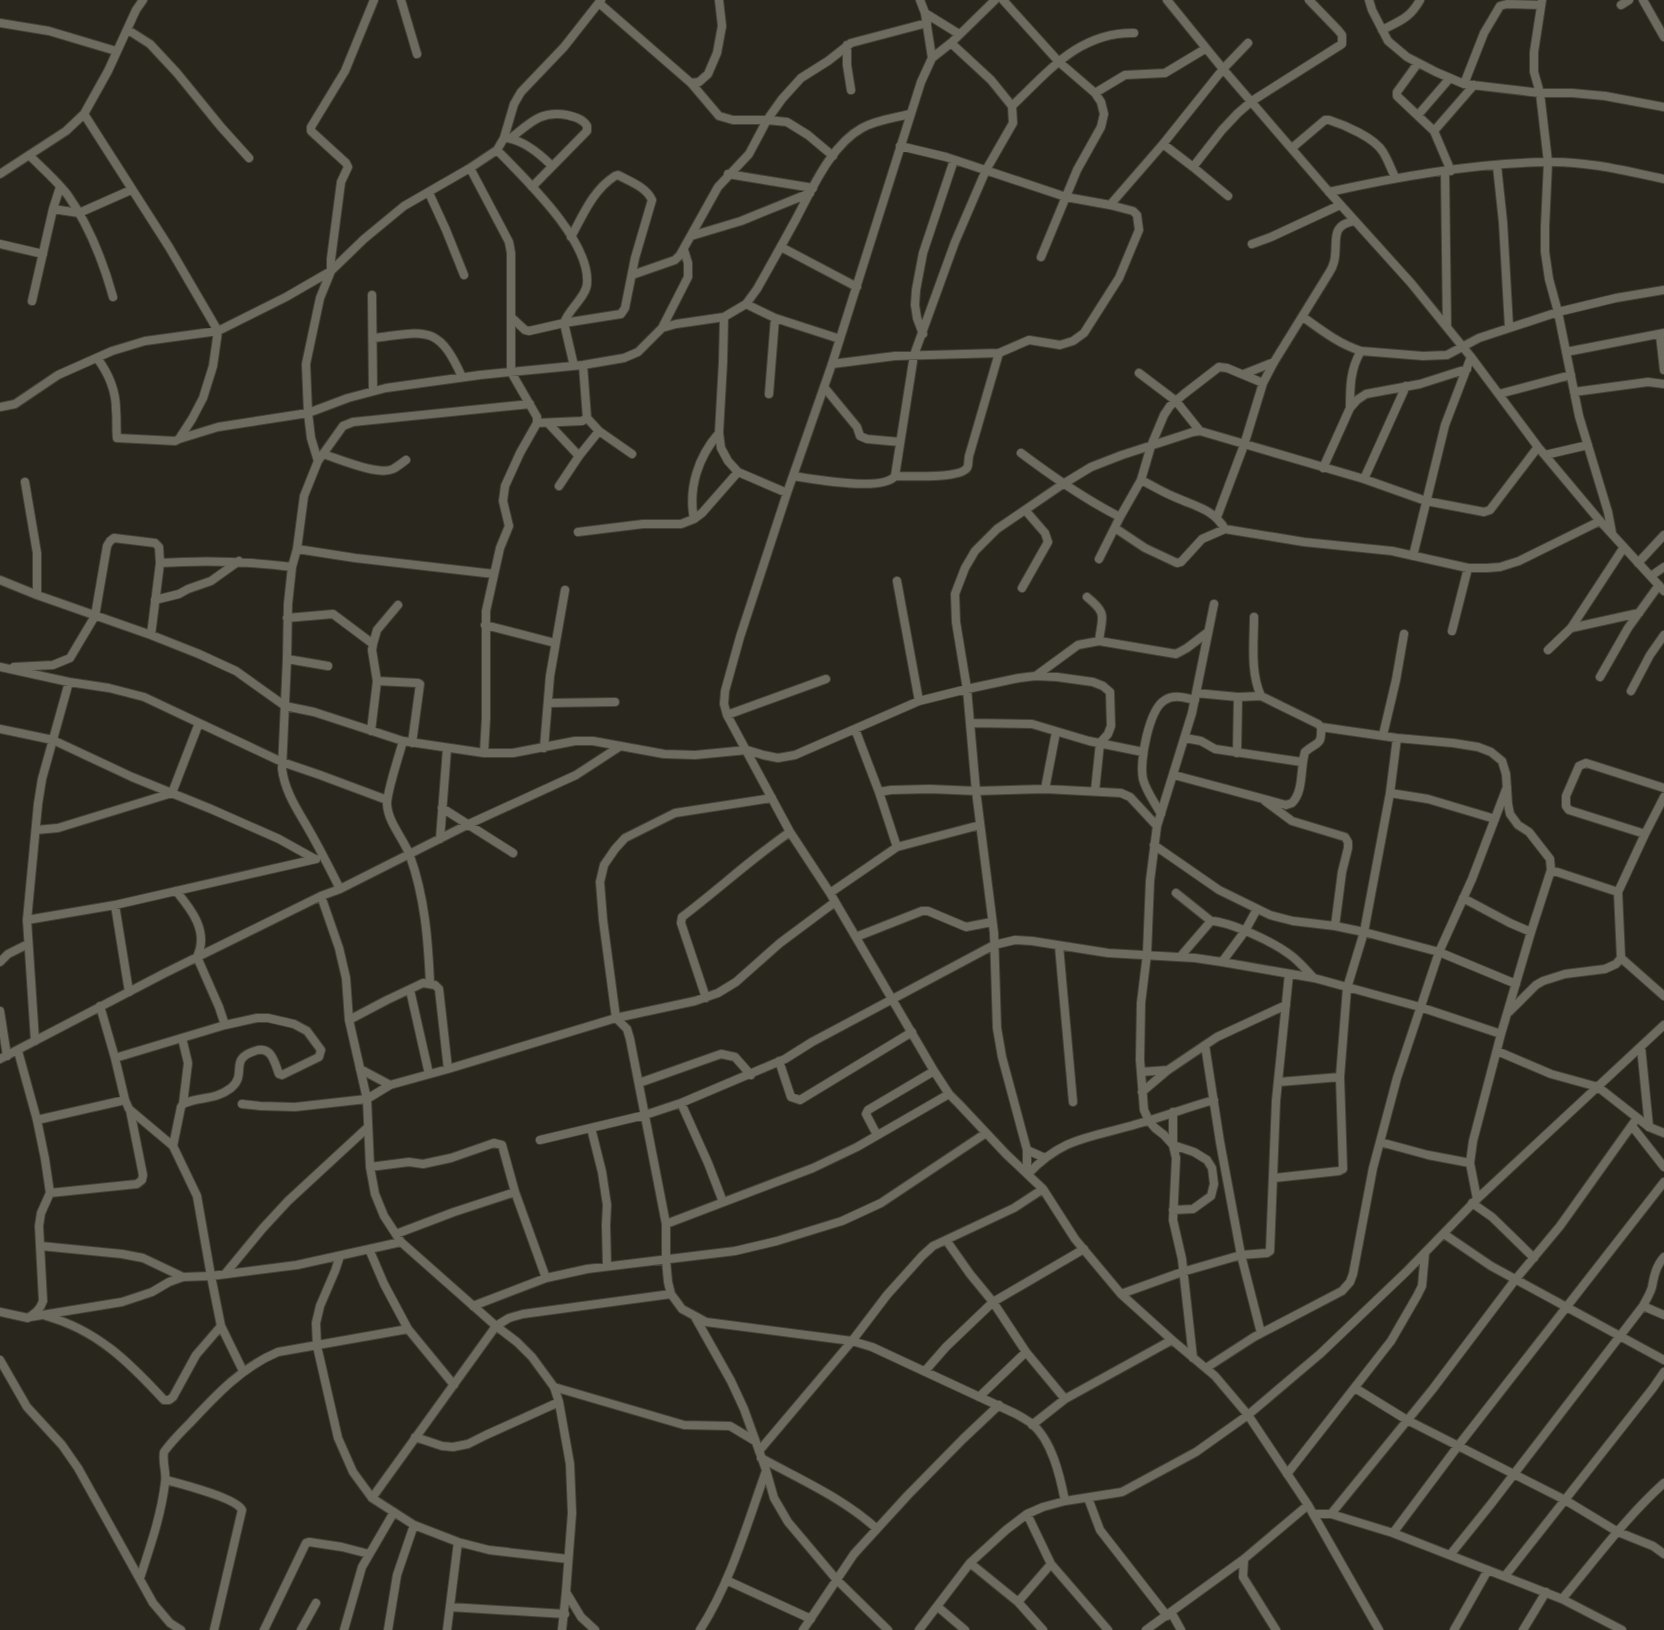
<svg xmlns="http://www.w3.org/2000/svg" width="1664" height="1630" font-family="Poppins,sans-serif">
<style>
.lines{fill:none;stroke-linecap:round;stroke-linejoin:round}
.minor-casing{stroke:#45423a;stroke-width:10}
.minor{stroke:#6d6a5f;stroke-width:8}
</style>
<rect width="100%" height="100%" fill="#29261d"/>
<g class="lines">
<defs>
<path id="minor" d="M401,0l16,54
M920,0l5,13 7,45
M995,0l-44,43 -19,15 -11,24 -89,282 -45,129 -47,144 -15,54 -1,13 3,11 63,117 40,61 104,178 15,23 10,10 47,50 37,35 32,50 46,55 51,46 43,36 33,39 60,90 71,125
M1003,0l56,62 36,31 6,9 3,12 -3,13 -24,43 -36,87
M1167,0l56,69 106,123 82,91 60,74 67,90 62,74 64,70
M1369,0l3,10 16,31 19,16 29,15 28,12 76,9h32l33,3 59,11
M1542,0l-8,52v20l6,21 8,69 -3,65v25l4,27 9,33 21,104 29,96 4,21
M1643,0l21,37
M599,3l92,80 28,33 14,4h34l20,2 21,13 25,21
M1621,5l8,-5
M925,13l34,21
M0,23l49,8 67,20
M128,30l22,14 27,29 44,54 28,31
M1382,30c18,-9 28,-12 38,-30
M847,45v20l4,25
M1418,63l-21,29v4l37,35 17,40
M691,83l8,-1 9,-8 9,-21 5,-27 -3,-26
M1464,84l20,-51 16,-27 7,-2 34,1
M1095,93l30,-18 40,-2 40,-24
M1012,106c37,-35 67,-74 122,-73
M84,114l85,133 49,84 -5,35 -10,32 -11,21 -13,20 -4,2 -58,-3c-1,-9 0,-19 -1,-28 0,-20 -7,-36 -19,-52
M1418,115l32,-37
M1434,131l40,-46
M506,138c18,2 34,16 46,28
M511,138c19,-15 30,-28 56,-23 8,2 16,4 20,11v5l-55,56
M1163,144l30,23 29,-37 16,-17 14,-12 90,-57v-9l-4,-5 -29,-30
M1292,148l33,-28h4c16,5 46,18 54,32 5,8 8,17 12,25
M497,150c28,29 94,91 90,134 -1,13 -19,26 -23,39l10,43
M29,155c12,12 27,25 38,39 22,31 36,67 46,103
M1497,166l6,56 6,105
M1193,167l35,29
M470,168l39,74 2,11v119l26,45v6l-17,30 -15,33 -2,15 6,25 -9,22 -14,63v107l-2,35
M1445,172l2,155
M0,174l66,-43 18,-17 24,-43 28,-61 7,-10
M728,174l85,14
M1329,192c71,-16 145,-29 218,-30 40,-1 79,9 117,17
M429,193l17,37 18,45
M1110,205l53,-61 60,-75 25,-26
M53,209l26,4 52,-23
M691,236l50,-15 69,-28
M0,244l43,10
M1252,244l19,-7 69,-32
M781,247l76,40
M632,275l43,-15 5,-5 38,-68 31,-33 18,-34 15,-21 19,-21 27,-17 23,-18 76,-20
M372,295l1,96
M32,301l21,-92 7,-22
M746,304l29,14 65,21
M724,317l-1,45 -4,71 2,15 7,13 10,11 49,21
M1303,317c18,13 36,27 58,34l62,5 24,-1 32,-17 79,-26 58,-14 48,-8
M512,318l13,12 4,1 35,-8 57,-9 4,-6 10,-50 17,-58c-6,-13 -21,-18 -34,-25l-3,1c-22,14 -32,39 -44,61
M662,328l26,-51v-14l-4,-13
M923,334l-6,-16 -2,-13 1,-15 7,-37 31,-93
M1660,335l4,35
M373,338c52,-6 65,-15 89,39
M1566,352l98,-19
M832,364l63,-8 104,-3 30,-13 31,5 13,-4 11,-8 35,-55 20,-48 -2,-15 -4,-4 -23,-6 -44,-8 -120,-40 -46,-11
M1139,373l37,28 24,30
M1244,374l30,-12
M824,387l33,40 3,9 7,3 33,3
M1574,392l74,-10 16,2
M769,394l6,-76
M1499,394l72,-19
M0,407l15,-3 43,-29 54,-24 33,-10 73,-10 68,-34 45,-26 33,-32 40,-33 66,-38 27,-18 7,-12 10,-34 7,-12 43,-45 37,-47
M1350,408c0,-20 0,-39 11,-57
M587,418l12,13 33,23
M537,423l45,-2 5,-3 -4,-53
M548,423l31,33
M179,439l39,-12 90,-14 40,-15 38,-10 94,-13 103,-10 41,-7 14,-6 24,-24 14,-4 48,-7 22,-13 11,-15c13,-23 26,-46 39,-70 16,-30 35,-74 66,-91 14,-8 32,-10 48,-14
M1021,453c32,24 63,46 99,64
M323,454c16,5 55,22 70,15 4,-2 9,-6 13,-9
M1545,455l43,-10
M318,461l25,-35 10,-4 177,-18
M1323,468l27,-60 7,-8 9,-6 54,-10 47,-15
M793,476c19,3 90,16 102,0l19,-121 41,-113 31,-72 27,-47 -1,-17 -21,-26 -40,-37
M895,476c13,0 64,3 72,-8 2,-3 1,-8 2,-12l30,-103
M1364,479l42,-93
M1141,480c12,6 23,13 36,18 20,9 36,11 48,31
M25,482l12,71v42
M559,486l20,-30 20,-25
M1217,517l27,-72 19,-62 11,-21 55,-89c2,-3 4,-7 5,-11 5,-19 -6,-37 21,-41
M694,519c-6,-31 4,-62 25,-86
M1115,528l30,20 32,15 4,-1 21,-23 23,-10 79,13 88,9 76,17h19l13,-1 19,-6 81,-40
M578,532l65,-8h38l13,-5 8,-6 36,-41
M297,549l58,9 139,16
M1413,556l32,-131 26,-68
M1099,559l21,-42 21,-37 10,-34 13,-31 6,-9 14,-12 35,-27 8,1 36,15
M160,563c46,-3 86,-2 132,4
M1638,563l26,-28
M1651,576l13,-9
M0,580l37,15 114,40 48,19 37,17 49,35 29,6 89,29 81,12h29l62,-12h18l71,13 31,1 52,-5 16,5 15,3 17,-3 124,-54 48,-12 52,-11 16,-2 22,1 36,5 10,4 7,6 1,34 -3,8 -8,9 -5,48
M897,581l22,120
M1022,588l26,-46 -3,-9 -20,-23
M1087,597c21,17 15,19 12,44
M155,600l24,-6 9,-5 23,-8 28,-20
M1254,617c0,25 -4,55 7,79
M287,618l46,-4 40,30
M485,625l70,18
M1571,628l68,-15
M1452,631l16,-63
M1548,650l23,-22 53,-81
M287,659l41,7
M0,667l69,15 40,6 35,9 138,65 38,13 67,25
M14,667l39,-2 17,-7 25,-42 12,-70 3,-5 4,-3 41,5 4,4 1,16 -9,72
M1037,675l41,-30 21,-4 77,13 11,-6 21,-16
M1600,677l28,-49 31,-43
M377,681l41,2 2,1 -8,59
M1631,691l19,-36 14,-20
M548,703l67,-1
M727,715l99,-36
M970,723l62,1 57,17 54,11
M1321,727l76,11 56,5 25,4 13,5 11,9 4,13 2,30 2,10 8,11 11,7 21,27 1,11 -20,62 -30,102 -28,107 -3,22 7,36
M0,729l53,11 79,37 79,32 68,30 36,20
M855,729l24,63 12,-2 39,-1 46,2 69,-2 76,4 9,4 27,29
M371,731l6,-50 -5,-31 1,-6 4,-14 21,-25
M1383,735l13,-55 8,-46
M1185,738l16,3 14,8 87,13
M403,741c-4,15 -16,50 -16,63 1,19 17,35 23,52 15,42 18,84 20,127
M544,748l6,-72 15,-86
M1237,753l1,-56
M1174,775l112,30 6,-2c12,-12 8,-35 13,-51 12,-11 17,-5 16,-25l-3,-3 -57,-28 -23,1 -42,-4
M1045,789l11,-57
M1390,793l38,6 67,20
M772,798l-97,15 -50,25 -10,11 -11,16 -4,17 3,38 13,98 11,11 3,10 36,185v36l2,22 3,12 11,15 24,13 146,19 20,6 142,66c6,3 11,6 17,10 21,17 29,53 34,78
M1265,801l27,20 53,16 3,5v6l-6,24 -7,54
M442,808l71,45
M1161,814c-6,-11 -15,-23 -18,-35 -4,-17 6,-70 22,-79 9,-6 20,-2 30,0
M36,830l22,-2 114,-35 27,-70
M1645,834l-76,-24 -3,-4v-10l13,-30 7,-3 78,25
M440,839l7,-90
M1154,845l65,45 51,25 23,6 42,5 29,6 75,20 77,32
M897,847l83,-22
M340,889c-10,-20 -20,-40 -31,-59 -12,-21 -24,-38 -27,-61l5,-110 1,-55 4,-37 5,-18 7,-53 14,-35 -7,-23 -3,-25 -2,-49 14,-66 11,-27v-12l10,-77 7,-15 -2,-4 -35,-32v-4l34,-56 29,-71
M176,891c16,19 33,41 21,66l22,50 6,18
M1618,892l27,-58 19,-37
M830,893l67,-46 -18,-55
M1176,893l35,28c20,1 62,21 78,33 9,6 17,16 25,24
M321,896l18,52 7,30 3,42 18,79 3,68 5,27 9,22 17,26 95,84 21,16 15,15 22,30 5,15 11,62 2,49 -6,79 15,25 14,13
M1463,898l47,25 21,9
M115,905l14,87
M27,920l88,-15 201,-46
M856,937l66,-26h6l38,16 26,-5
M1059,946l14,156
M1180,957l31,-36
M1621,958l43,38
M0,962l8,-8 20,-10
M1222,962l23,-31 12,-22
M410,990l19,84
M706,998l-25,-75 1,-6c37,-28 70,-59 108,-85
M100,1006l15,52 10,42 4,9 44,37 24,50 14,80 86,-11 104,-23
M0,1011l7,45
M1509,1012l27,-27 7,-4 22,-7 40,-5 11,-5 5,-6 -3,-66 -67,-22
M349,1020l38,-20 36,-17 12,2 4,4 9,80
M35,1041l-8,-121 11,-116 4,-25 27,-97
M1205,1045l15,97 21,113 20,78
M1641,1047l8,80
M1497,1051l54,23 47,13 51,40 15,6
M115,1058l110,-33 32,-7h11l26,6 13,7 14,19 -2,7 -37,18 -3,-1c-4,-10 -7,-27 -21,-24 -32,9 -9,23 -27,38 -17,13 -31,8 -48,16
M0,1059l165,-86 156,-77 19,-7 129,-65 107,-49 43,-28
M779,1061l12,36 9,3 112,-68
M360,1069l30,16
M1141,1072l27,-2
M1279,1082l61,-5
M639,1083l82,-29 14,3 16,18
M1142,1092l26,-22 49,-33 69,-32
M681,1103l27,60 15,39
M242,1104l18,2 35,1 72,-8 23,-14 58,-16 168,-51 79,-17 23,-8 18,-11 44,-39 55,-41
M37,1120l88,-20
M1632,1126l32,41
M591,1128l11,44 5,33 -1,20 1,41
M877,1135l-11,-21 2,-4 66,-39
M540,1140l105,-25 36,-12 104,-44 27,-17 182,-97 21,-5 17,1 76,12 87,5 27,4 92,16 106,29 81,27
M1380,1142l48,13 42,8
M173,1146l8,-39 2,-3 5,-41 -6,-25
M1027,1150l18,8
M370,1167l39,-5 14,2 28,-6 43,-15 8,2 13,47 31,86
M1027,1173v-23l-25,-93 -5,-29 -3,-95 -18,-142 -9,-102 -11,-67 -1,-28 10,-26 10,-17 22,-22 66,-45 28,-17 31,-12 71,-23 7,-1 164,48 62,22 58,11 6,-2 48,-63
M1028,1174c36,-38 63,-36 109,-50 26,-7 51,-17 77,-24
M1274,1178l65,-7 4,-2 -3,-92 7,-89 17,-56 26,-139 7,-55
M50,1193l87,-9 5,-4 1,-5 -13,-65
M1472,1203l20,14 42,41
M1173,1210l20,-1 18,-13 3,-12 -2,-16 -5,-8 -13,-8 -21,-7v-33
M666,1224l147,-56 44,-21 92,-53
M396,1234l58,-22 61,-20
M1444,1234l47,32 173,94
M946,1240l24,34 23,28 33,50 39,47
M41,1246l81,8 21,4 40,19
M369,1249l15,35 24,45 46,56
M340,1256l-5,15 -15,35 -4,17 1,23 21,92 15,34 19,26 42,27 44,17 31,8 79,9
M225,1274l38,-46 25,-27 79,-73
M1121,1294l61,-22 59,-17 26,-2 3,-2 6,-150 13,-127
M473,1306l73,-28 41,-9 148,-18 42,-10 65,-20 39,-18 105,-70
M1643,1306l21,9
M0,1312l28,6c7,-5 12,-8 15,-17l-4,-75 2,-13 9,-20 -5,-34 -8,-39 -19,-69
M46,1316c51,14 83,46 118,84h5l4,-3 23,-42 25,-29
M30,1317l92,-15 30,-10 17,-10 14,-5 28,-1 10,50 22,45
M695,1317l36,64 13,28 22,61 8,28 14,24 48,57 52,51
M1193,1358l-11,-99 -9,-39 3,-62 -3,-13 -9,-10 -9,-7 -6,-7 -5,-11 -4,-50 1,-57 6,-49 3,-73 7,-55 35,-113 22,-109
M0,1360l27,47 35,38 16,23 75,135 17,20 11,7
M1206,1368l48,-31 88,-46 8,-9 3,-8 20,-106 24,-90 42,-126 33,-73 35,-92
M925,1371l21,-24 47,-45 91,-53
M554,1387l130,38 46,1 25,15
M1355,1388l52,32 158,80 53,32 35,14 11,8
M979,1397l47,-45
M1032,1425l33,-26 107,-59
M415,1437l27,9 11,1 15,-3 18,-9 73,-33
M759,1451l93,-110 35,-46 35,-39 11,-10 81,-38 29,-19
M761,1458c40,22 82,40 116,71
M1287,1474l104,-133 26,-45 5,-10 3,-33
M166,1480c15,4 70,18 76,30l-28,120
M372,1498l124,-172 13,-8 14,-4 148,-20
M1088,1498l12,32 67,86
M1027,1514l24,50 57,66
M1313,1514h18l62,19 169,66 60,31
M1331,1514l101,-124 83,-110 45,-54 77,-108
M1393,1533l65,-87 206,-264
M1450,1555l41,-51 152,-198c3,-6 7,-12 9,-19 2,-11 4,-21 12,-30
M1244,1559l-1,18 33,53
M970,1563l48,39 25,28
M1505,1576l148,-188 11,-16
M140,1578c10,-31 21,-62 25,-95 2,-10 -3,-20 -1,-31 7,-10 17,-20 26,-29 26,-28 52,-56 88,-71l130,-23
M726,1580l85,39
M1562,1599c33,-39 64,-82 102,-116
M1018,1602l33,-38
M450,1607l115,7
M938,1607l27,23
M1171,1612l10,18
M264,1630l42,-87 3,-1 33,5 27,7
M301,1630l15,-27
M344,1630l18,-63 32,-55
M388,1630l9,-55 17,-50
M447,1630l11,-88
M562,1630l4,-38
M700,1630c31,-48 47,-106 66,-159
M803,1630l51,-76 54,-59 55,-56 36,-34
M919,1630l51,-67 36,-33 21,-16 16,-7 22,-6 57,-9 74,-40 52,-37 72,-61 86,-82 71,-73 187,-174
M1146,1630l98,-71 64,-54
M1454,1630l34,-60
M1523,1630l23,-38"/>
</defs>
<!-- minor casing -->
<use href="#minor" class="minor-casing"/>
<!-- minor -->
<use href="#minor" class="minor"/>
</g>
</svg>
